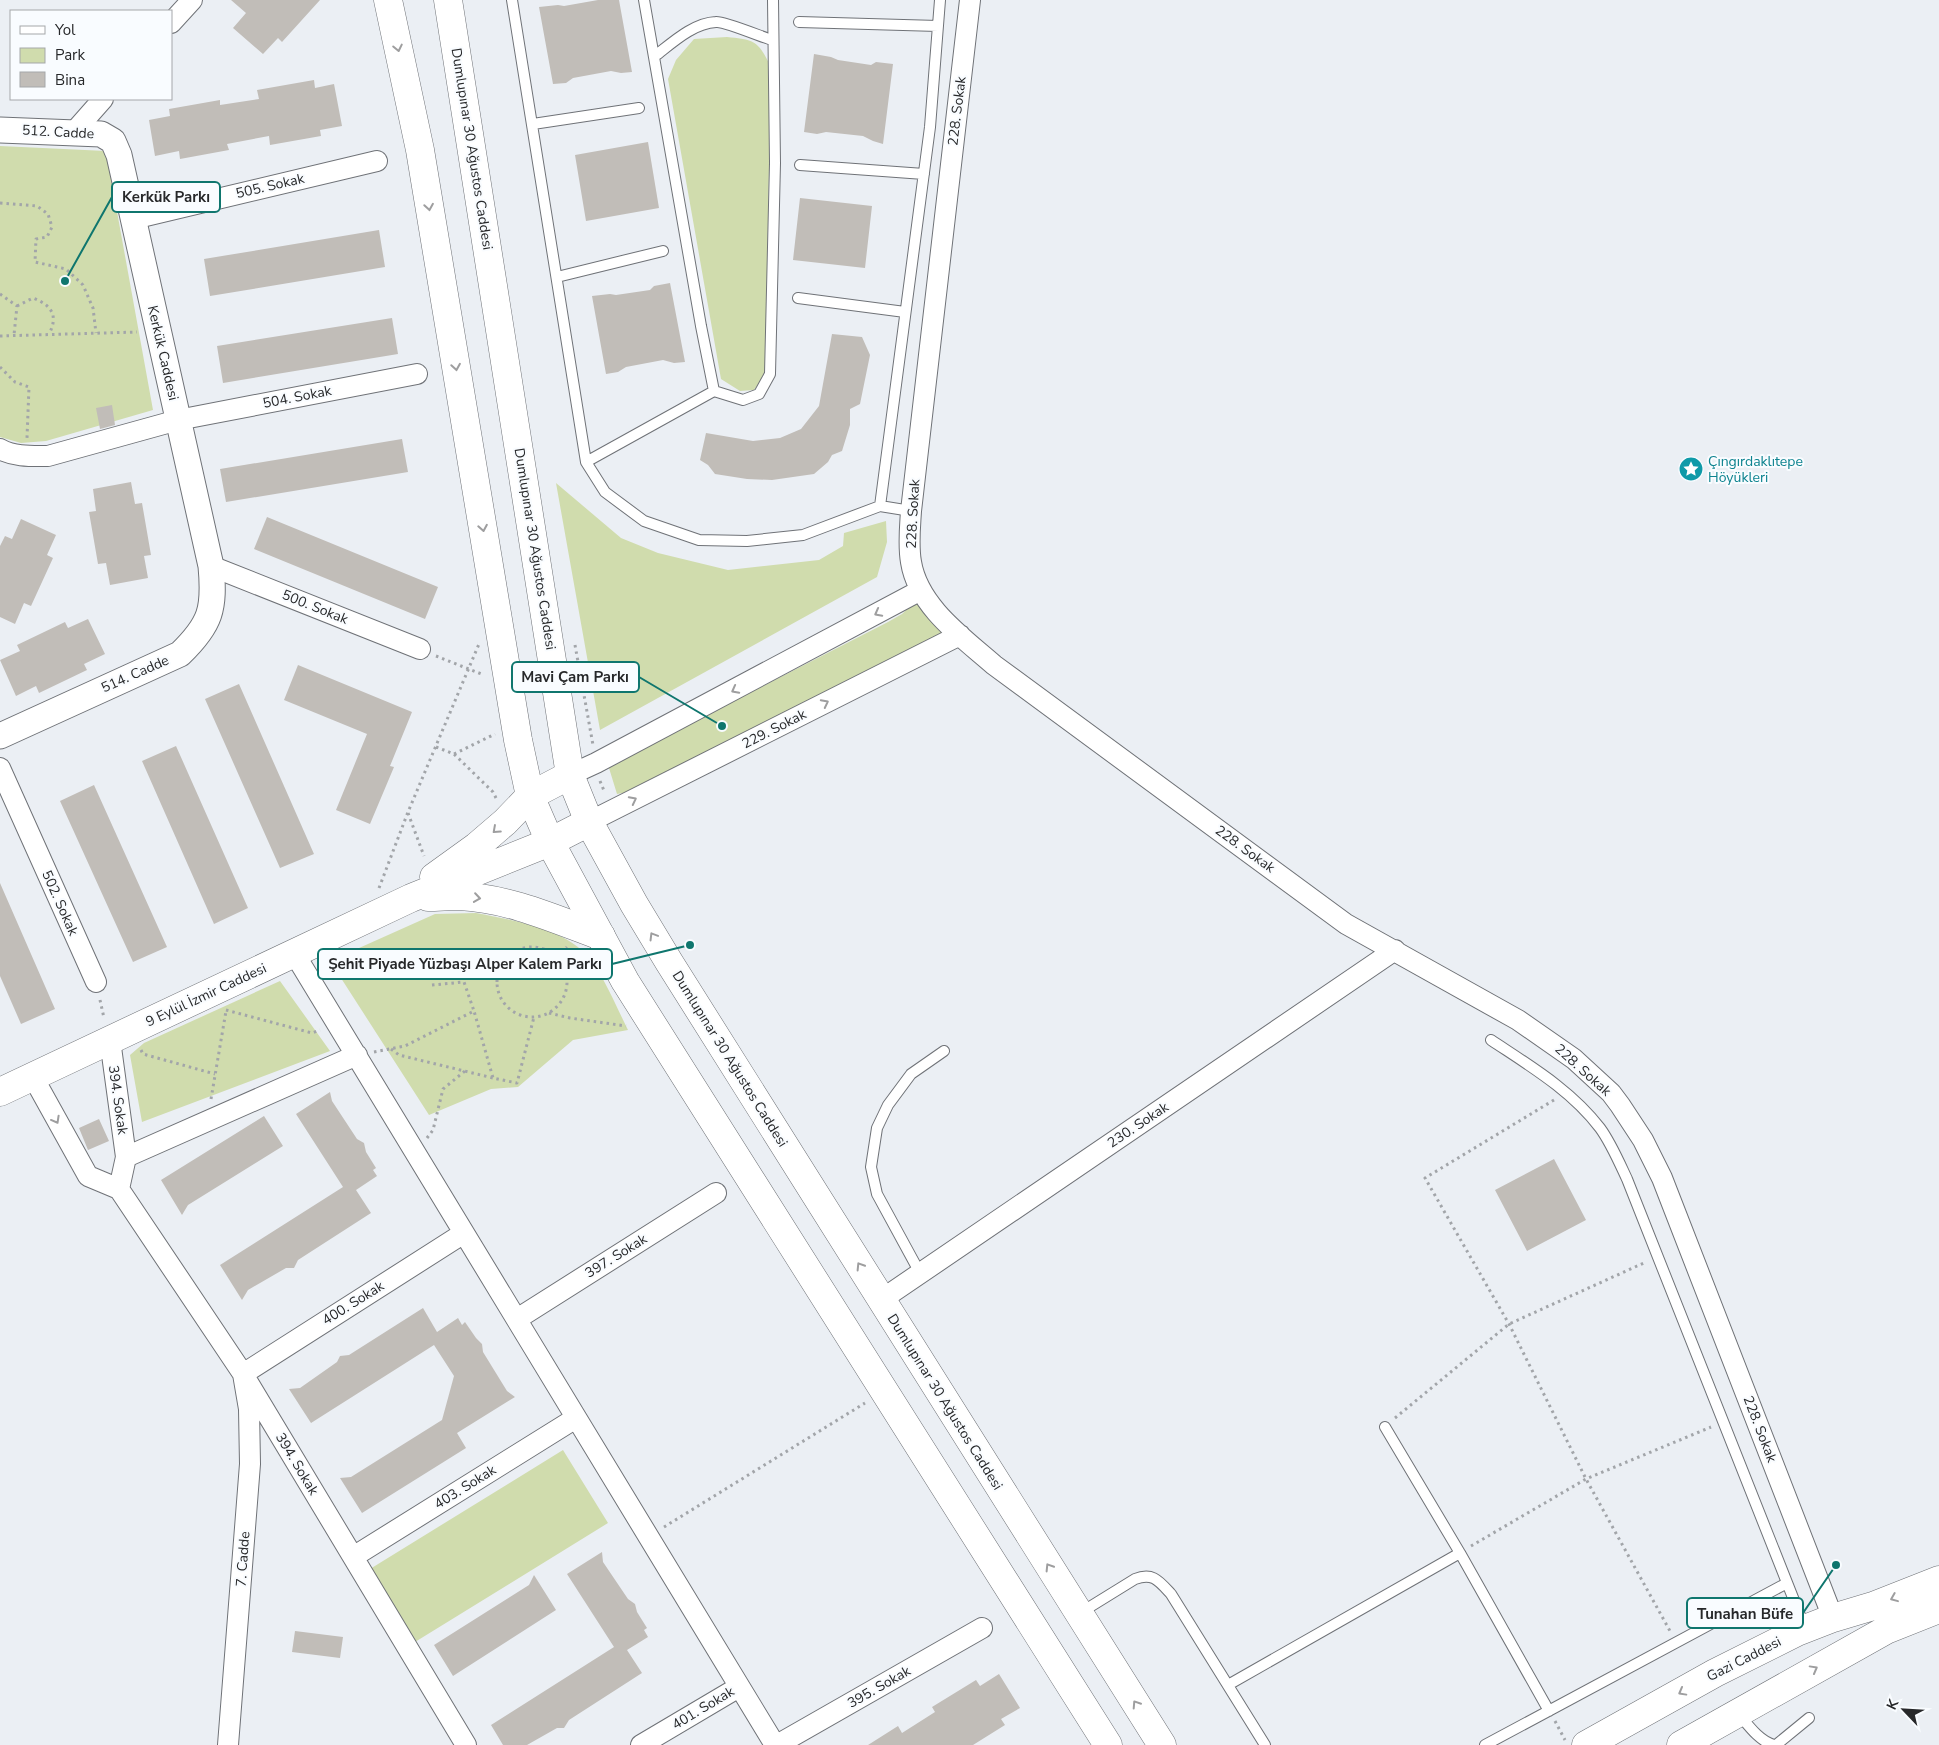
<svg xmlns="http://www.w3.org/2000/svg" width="1939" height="1745" font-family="'Nunito Sans',sans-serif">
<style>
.green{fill:#d0dcad}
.building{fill:#c1bdb8}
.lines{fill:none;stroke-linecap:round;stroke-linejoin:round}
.service-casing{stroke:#6f7277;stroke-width:12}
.minor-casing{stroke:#6f7277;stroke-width:22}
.tertiary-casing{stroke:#6f7277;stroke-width:27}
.secondary-casing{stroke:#6f7277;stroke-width:29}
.primary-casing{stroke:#6f7277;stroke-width:29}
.path{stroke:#a2a5a9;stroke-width:3;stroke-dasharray:2.5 4;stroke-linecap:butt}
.service{stroke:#fff;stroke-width:10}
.minor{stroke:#fff;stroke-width:20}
.tertiary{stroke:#fff;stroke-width:25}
.secondary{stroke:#fff;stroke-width:28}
.primary{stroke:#fff;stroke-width:28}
.oneway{stroke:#9e9e9f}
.labels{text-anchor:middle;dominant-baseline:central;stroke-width:4;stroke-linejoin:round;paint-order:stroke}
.street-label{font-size:14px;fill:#27282a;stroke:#f9fcff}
.culture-label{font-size:14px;fill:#0d838f;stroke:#f9fcff;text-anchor:start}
.leader{fill:none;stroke:#0f766e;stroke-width:2}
.callout-dot{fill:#0f766e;stroke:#f9fcff;stroke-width:2}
.callout{fill:#f9fcff;stroke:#0f766e;stroke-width:2}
.callout-label{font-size:15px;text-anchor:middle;font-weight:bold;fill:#27282a}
</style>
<rect width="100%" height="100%" fill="#ebeff4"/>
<!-- green -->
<path class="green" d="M727,37c29,3 31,4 44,30l-6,308 -11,15 -14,1 -19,-12 -53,-300 8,-19 18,-21z
M0,146l106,5 47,259 -107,31 -25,2 -21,-6z
M556,483l65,55 37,15 70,17 91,-10 24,-14 1,-13 42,-12 1,21 -10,35 -277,153z
M922,595l20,38 -314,159 -11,2 -8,-26 2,-4 277,-142 14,-8z
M476,913c39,8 94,15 118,51 13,20 23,44 34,66l-55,10 -55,47 -27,2 -62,26 -99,-154 105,-47z
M280,981l50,70 -188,71 -12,-67 14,-12z
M563,1450l45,73 -193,119 -45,-73z"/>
<!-- building -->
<path class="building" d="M231,0h89l-38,42 -4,-4 -15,16 -30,-26 13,-15z
M598,0h21l13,72 -11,1 -10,-2 -38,7 -7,5 -13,1 -14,-77 19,-2 6,1z
M814,54l17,3 7,3 33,5 5,-3 17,2 -10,80 -10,-3 -10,-5 -37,-4 -9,2 -13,-2z
M314,80l1,8 19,-4 8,42 -22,4 1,6 -51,9 -1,-9 -42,8 2,6 -49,9 -1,-8 -24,5 -6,-36 21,-4 -1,-7 51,-9v5l39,-6 -2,-9z
M648,142l11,66 -73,13 -11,-66z
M800,198l72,8 -7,62 -72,-8z
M379,230l6,37 -175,29 -6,-37z
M670,283l15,79 -11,1 -11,-3 -37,7 -8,5 -12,2 -14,-78 18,-2 6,1 34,-5 4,-4z
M392,318l6,36 -175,29 -6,-37z
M832,334l30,3 8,18 -10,49 -10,5v16l-8,26 -10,4 -4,7 -14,12 -42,6 -25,-1 -32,-5 -7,-9 -8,-5 6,-27 47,8 27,-3 21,-9 18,-23z
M112,405l3,20 -15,4 -4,-21z
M402,439l6,33 -182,30 -6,-33z
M131,482l4,22 7,-1 9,52 -7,1 4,22 -38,7 -4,-22 -8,1 -9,-52 7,-1 -3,-22z
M267,517l171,70 -13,32 -171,-70z
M21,519l35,16 -9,20 6,3 -22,48 -7,-3 -9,21 -15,-7v-71l5,-10 7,3z
M88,619l17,35 -21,10 3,6 -48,23 -3,-7 -20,10 -16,-36 20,-9 -3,-6 48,-23 3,6z
M298,665l114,47 -22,54 4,1 -24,57 -34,-14 31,-76 -83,-34z
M239,684l75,170 -34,14 -75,-169z
M176,746l72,162 -34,16 -72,-163z
M94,785l73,162 -34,15 -73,-161z
M0,883l55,126 -34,15 -21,-48z
M330,1092l2,9 25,38 7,4 2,9 10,16 -3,2 4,6 -21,14 15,23 -73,47 -4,8h-8l-38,22 -6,10 -22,-35 123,-78 -47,-73z
M264,1116l19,30 -95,59 -6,10 -21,-35z
M99,1119l10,22 -21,9 -9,-22z
M1554,1159l32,61 -59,31 -32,-61z
M423,1308l14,24 21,-14 4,7 3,-3 11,16 6,6 1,8 24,39 8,6 -58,36 9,15 -104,65 -22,-35 11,-1 91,-57 12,-44 -20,-31 -123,78 -22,-34 11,-1 37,-26 3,-6 9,-1z
M602,1552l1,10 25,37 7,5 2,8 10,16 -3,2 4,7 -21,13 15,23 -73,47 -5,8h-7l-30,17h-24l-12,-20 123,-78 -47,-73z
M534,1575l22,35 -103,66 -19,-31 95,-60z
M295,1631l48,6 -3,21 -48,-6z
M999,1674l21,34 -19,11 4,6 -32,20h-105l30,-19 4,7 33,-21 -3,-5 44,-27 4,6z"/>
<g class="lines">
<defs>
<path id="service" d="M512,0l74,462 19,30 39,29 55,19 48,1 56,-6 77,-29 31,5
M799,22l139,4
M655,56c17,-13 38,-33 61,-34 8,-1 46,15 56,18
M533,124l106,-16
M800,165l124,9
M557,277l106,-26
M798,298l107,14
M714,391l29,9 16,-6 11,-20 5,-211 -2,-163
M586,462l128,-71 -13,-65 -57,-326
M880,506l50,-379 10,-127
M1491,1040c39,26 80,50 109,88 11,15 19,34 27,51l178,449
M920,1273l-43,-79 -6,-27 6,-39 11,-23 23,-31 33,-23
M1385,1427l75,126 89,158
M1080,1613l55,-34c18,-7 24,2 36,15l94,151
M1228,1685l232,-132
M1738,1713c10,12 21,28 36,32
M1485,1745l302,-162
M1776,1745l33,-27"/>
<path id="minor" d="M970,0l-59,511c-1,17 -3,34 0,51 7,44 51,75 83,103l352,259 172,96 56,39 37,34 9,12 23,35 19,38 171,440
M171,23l21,-23
M73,133l30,-34
M133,219l244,-58
M0,449c14,8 32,7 48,7l130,-36 239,-46
M211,566l209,83
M0,768l96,214
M570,775l26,-12 325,-173
M589,822l371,-187
M294,953l481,792
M33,1077l55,99 31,13 7,-32 -16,-117
M126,1157l231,-102
M119,1189l124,185 223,371
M881,1300l514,-350
M517,1319l199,-126
M353,1557l223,-139
M228,1745l22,-281 -1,-55 -6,-35 221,-141
M641,1745l98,-58
M777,1745l205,-117"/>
<path id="tertiary" d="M0,130l101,4 12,7 6,14 92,411c4,43 0,58 -31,88l-180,82"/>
<path id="secondary" d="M434,877l43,-31 28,-24 25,-26 40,-21
M428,897c10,0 21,-1 31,-1 49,2 96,23 142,40
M0,1092l411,-194 139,-56 39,-20
M1586,1745l129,-72 82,-41 36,-14 40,-12 66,-26
M1681,1745l205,-115 53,-21"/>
<path id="primary" d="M388,0l32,150 98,590 12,56 20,46 75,139 483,764
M448,0l122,775 19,47 45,82 35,58 493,783"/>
</defs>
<!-- service casing -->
<use href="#service" class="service-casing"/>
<!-- minor casing -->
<use href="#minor" class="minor-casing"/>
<!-- tertiary casing -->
<use href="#tertiary" class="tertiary-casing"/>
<!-- secondary casing -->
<use href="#secondary" class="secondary-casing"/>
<!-- primary casing -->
<use href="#primary" class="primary-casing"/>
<!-- path -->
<path class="path" d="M0,203l37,3 11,8 4,13 -5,10 -11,2 -1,23 31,7 17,16 10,23 3,25
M0,294l17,12 -3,29
M17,306l16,-8c18,7 26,17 16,36
M0,336l137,-4
M0,367l15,15 14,5 -2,51
M575,645l18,100
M436,656l48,19
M436,747l18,7 39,38 3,6
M454,754l41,-20
M600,781l5,12
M408,813l16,43
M379,888l29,-76 71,-168
M497 982a35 35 0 1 1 70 0a35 35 0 1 1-70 0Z
M557,957l10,-10
M432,985l32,-3 10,29
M100,1000l4,18
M226,1010l86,23 8,-3
M549,1013l21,5 56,8
M391,1049l8,6 94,23
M141,1050l2,4 72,20
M374,1052l31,-6 69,-35 19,67 24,5 17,-66
M211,1099l15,-88
M1554,1100l-129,78 84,146 77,155 84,152
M427,1138l6,-8 10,-41 22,-18
M1395,1418l114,-94 137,-62
M664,1527l201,-124
M1471,1546l115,-67 125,-52
M1555,1721l10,19"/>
<!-- service -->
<use href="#service" class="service"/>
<!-- minor -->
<use href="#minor" class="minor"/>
<!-- tertiary -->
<use href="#tertiary" class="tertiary"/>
<!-- secondary -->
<use href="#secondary" class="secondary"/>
<!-- primary -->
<use href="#primary" class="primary"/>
</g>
<!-- one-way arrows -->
<defs><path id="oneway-chevron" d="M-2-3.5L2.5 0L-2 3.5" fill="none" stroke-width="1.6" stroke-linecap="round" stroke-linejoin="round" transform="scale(1.25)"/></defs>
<g class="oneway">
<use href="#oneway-chevron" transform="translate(398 48) rotate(78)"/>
<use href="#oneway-chevron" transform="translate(429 207) rotate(81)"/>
<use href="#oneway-chevron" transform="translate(456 367) rotate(81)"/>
<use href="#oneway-chevron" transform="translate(483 528) rotate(80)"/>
<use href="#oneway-chevron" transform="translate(878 613) rotate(152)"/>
<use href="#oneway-chevron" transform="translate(735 690) rotate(152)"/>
<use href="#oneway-chevron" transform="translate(825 703) rotate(-27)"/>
<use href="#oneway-chevron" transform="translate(633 800) rotate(-27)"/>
<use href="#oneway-chevron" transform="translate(496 830) rotate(138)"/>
<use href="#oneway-chevron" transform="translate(477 898) rotate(8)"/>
<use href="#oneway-chevron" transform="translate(653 936) rotate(-121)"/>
<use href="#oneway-chevron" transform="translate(56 1120) rotate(61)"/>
<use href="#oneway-chevron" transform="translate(860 1266) rotate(-122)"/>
<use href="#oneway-chevron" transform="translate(1049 1567) rotate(-122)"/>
<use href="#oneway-chevron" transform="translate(1894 1598) rotate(158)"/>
<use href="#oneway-chevron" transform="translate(1814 1669) rotate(-29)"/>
<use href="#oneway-chevron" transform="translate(1682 1692) rotate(151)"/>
<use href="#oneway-chevron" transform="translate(1136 1704) rotate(-123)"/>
</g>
<!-- icons -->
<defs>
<symbol id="sight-disc" viewBox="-11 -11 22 22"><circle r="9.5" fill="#0f9aa8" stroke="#f9fcff"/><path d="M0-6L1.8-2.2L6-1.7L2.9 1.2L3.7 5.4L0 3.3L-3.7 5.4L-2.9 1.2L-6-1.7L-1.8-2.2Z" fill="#fff"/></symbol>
</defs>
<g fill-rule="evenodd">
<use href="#sight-disc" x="1677" y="455" width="28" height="28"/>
</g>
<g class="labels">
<!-- street labels -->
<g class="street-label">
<text transform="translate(957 111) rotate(-83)">228. Sokak</text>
<text transform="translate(58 132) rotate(3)">512. Cadde</text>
<text transform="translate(472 149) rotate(81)">Dumlupınar 30 Ağustos Caddesi</text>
<text transform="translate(270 186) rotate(-13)">505. Sokak</text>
<text transform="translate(163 353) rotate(77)">Kerkük Caddesi</text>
<text transform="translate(297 397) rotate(-11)">504. Sokak</text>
<text transform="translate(913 514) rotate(-87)">228. Sokak</text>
<text transform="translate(535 549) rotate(81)">Dumlupınar 30 Ağustos Caddesi</text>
<text transform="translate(315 607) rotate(22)">500. Sokak</text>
<text transform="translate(135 674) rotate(-24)">514. Cadde</text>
<text transform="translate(774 729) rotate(-27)">229. Sokak</text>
<text transform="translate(1245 849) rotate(36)">228. Sokak</text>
<text transform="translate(60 903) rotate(66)">502. Sokak</text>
<text transform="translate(206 995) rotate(-25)">9 Eylül İzmir Caddesi</text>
<text transform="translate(730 1059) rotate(58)">Dumlupınar 30 Ağustos Caddesi</text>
<text transform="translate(1583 1070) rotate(42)">228. Sokak</text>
<text transform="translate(118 1100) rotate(82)">394. Sokak</text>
<text transform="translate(1138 1125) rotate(-34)">230. Sokak</text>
<text transform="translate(616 1256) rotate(-32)">397. Sokak</text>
<text transform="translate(353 1303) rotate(-32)">400. Sokak</text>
<text transform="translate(945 1402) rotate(58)">Dumlupınar 30 Ağustos Caddesi</text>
<text transform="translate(1760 1429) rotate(69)">228. Sokak</text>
<text transform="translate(297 1464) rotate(59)">394. Sokak</text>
<text transform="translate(465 1487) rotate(-32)">403. Sokak</text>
<text transform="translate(243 1559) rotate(-86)">7. Cadde</text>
<text transform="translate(1744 1659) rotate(-27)">Gazi Caddesi</text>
<text transform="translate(879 1687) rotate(-30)">395. Sokak</text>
<text transform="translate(703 1708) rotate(-31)">401. Sokak</text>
</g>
<!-- culture labels -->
<g class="culture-label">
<text x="1708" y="461">Çıngırdaklıtepe<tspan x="1708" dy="16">Höyükleri</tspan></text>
</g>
</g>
<!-- callouts -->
<path class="leader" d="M65 281L112 197M722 726L639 677M690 945L612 964M1836 1565L1803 1613"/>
<g class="callout-dot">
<circle cx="65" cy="281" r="5"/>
<circle cx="722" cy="726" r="5"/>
<circle cx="690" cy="945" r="5"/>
<circle cx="1836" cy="1565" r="5"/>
</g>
<g class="callout">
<rect x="112" y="182" width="108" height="30" rx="5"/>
<rect x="512" y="662" width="127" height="30" rx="5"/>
<rect x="318" y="949" width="294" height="30" rx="5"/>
<rect x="1687" y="1598" width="116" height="30" rx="5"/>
</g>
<g class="callout-label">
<text x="166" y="202">Kerkük Parkı</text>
<text x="575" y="682">Mavi Çam Parkı</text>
<text x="465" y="969">Şehit Piyade Yüzbaşı Alper Kalem Parkı</text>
<text x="1745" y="1619">Tunahan Büfe</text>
</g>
<!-- legend -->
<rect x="10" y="10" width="162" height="90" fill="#f9fcff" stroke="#a5a7aa"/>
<rect x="20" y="26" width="25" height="8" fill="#ffffff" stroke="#a5a7aa"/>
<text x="55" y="35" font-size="15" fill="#27282a">Yol</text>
<rect x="20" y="48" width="25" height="15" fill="#d0dcad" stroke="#a5a7aa"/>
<text x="55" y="60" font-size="15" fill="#27282a">Park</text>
<rect x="20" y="72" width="25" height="15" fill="#c1bdb8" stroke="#a5a7aa"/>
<text x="55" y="85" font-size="15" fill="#27282a">Bina</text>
<!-- north arrow -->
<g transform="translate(1904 1710) rotate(295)" stroke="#f9fcff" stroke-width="4" paint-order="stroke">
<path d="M0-4L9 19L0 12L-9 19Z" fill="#27282a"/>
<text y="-8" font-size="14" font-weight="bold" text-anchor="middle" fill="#27282a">K</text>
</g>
</svg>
